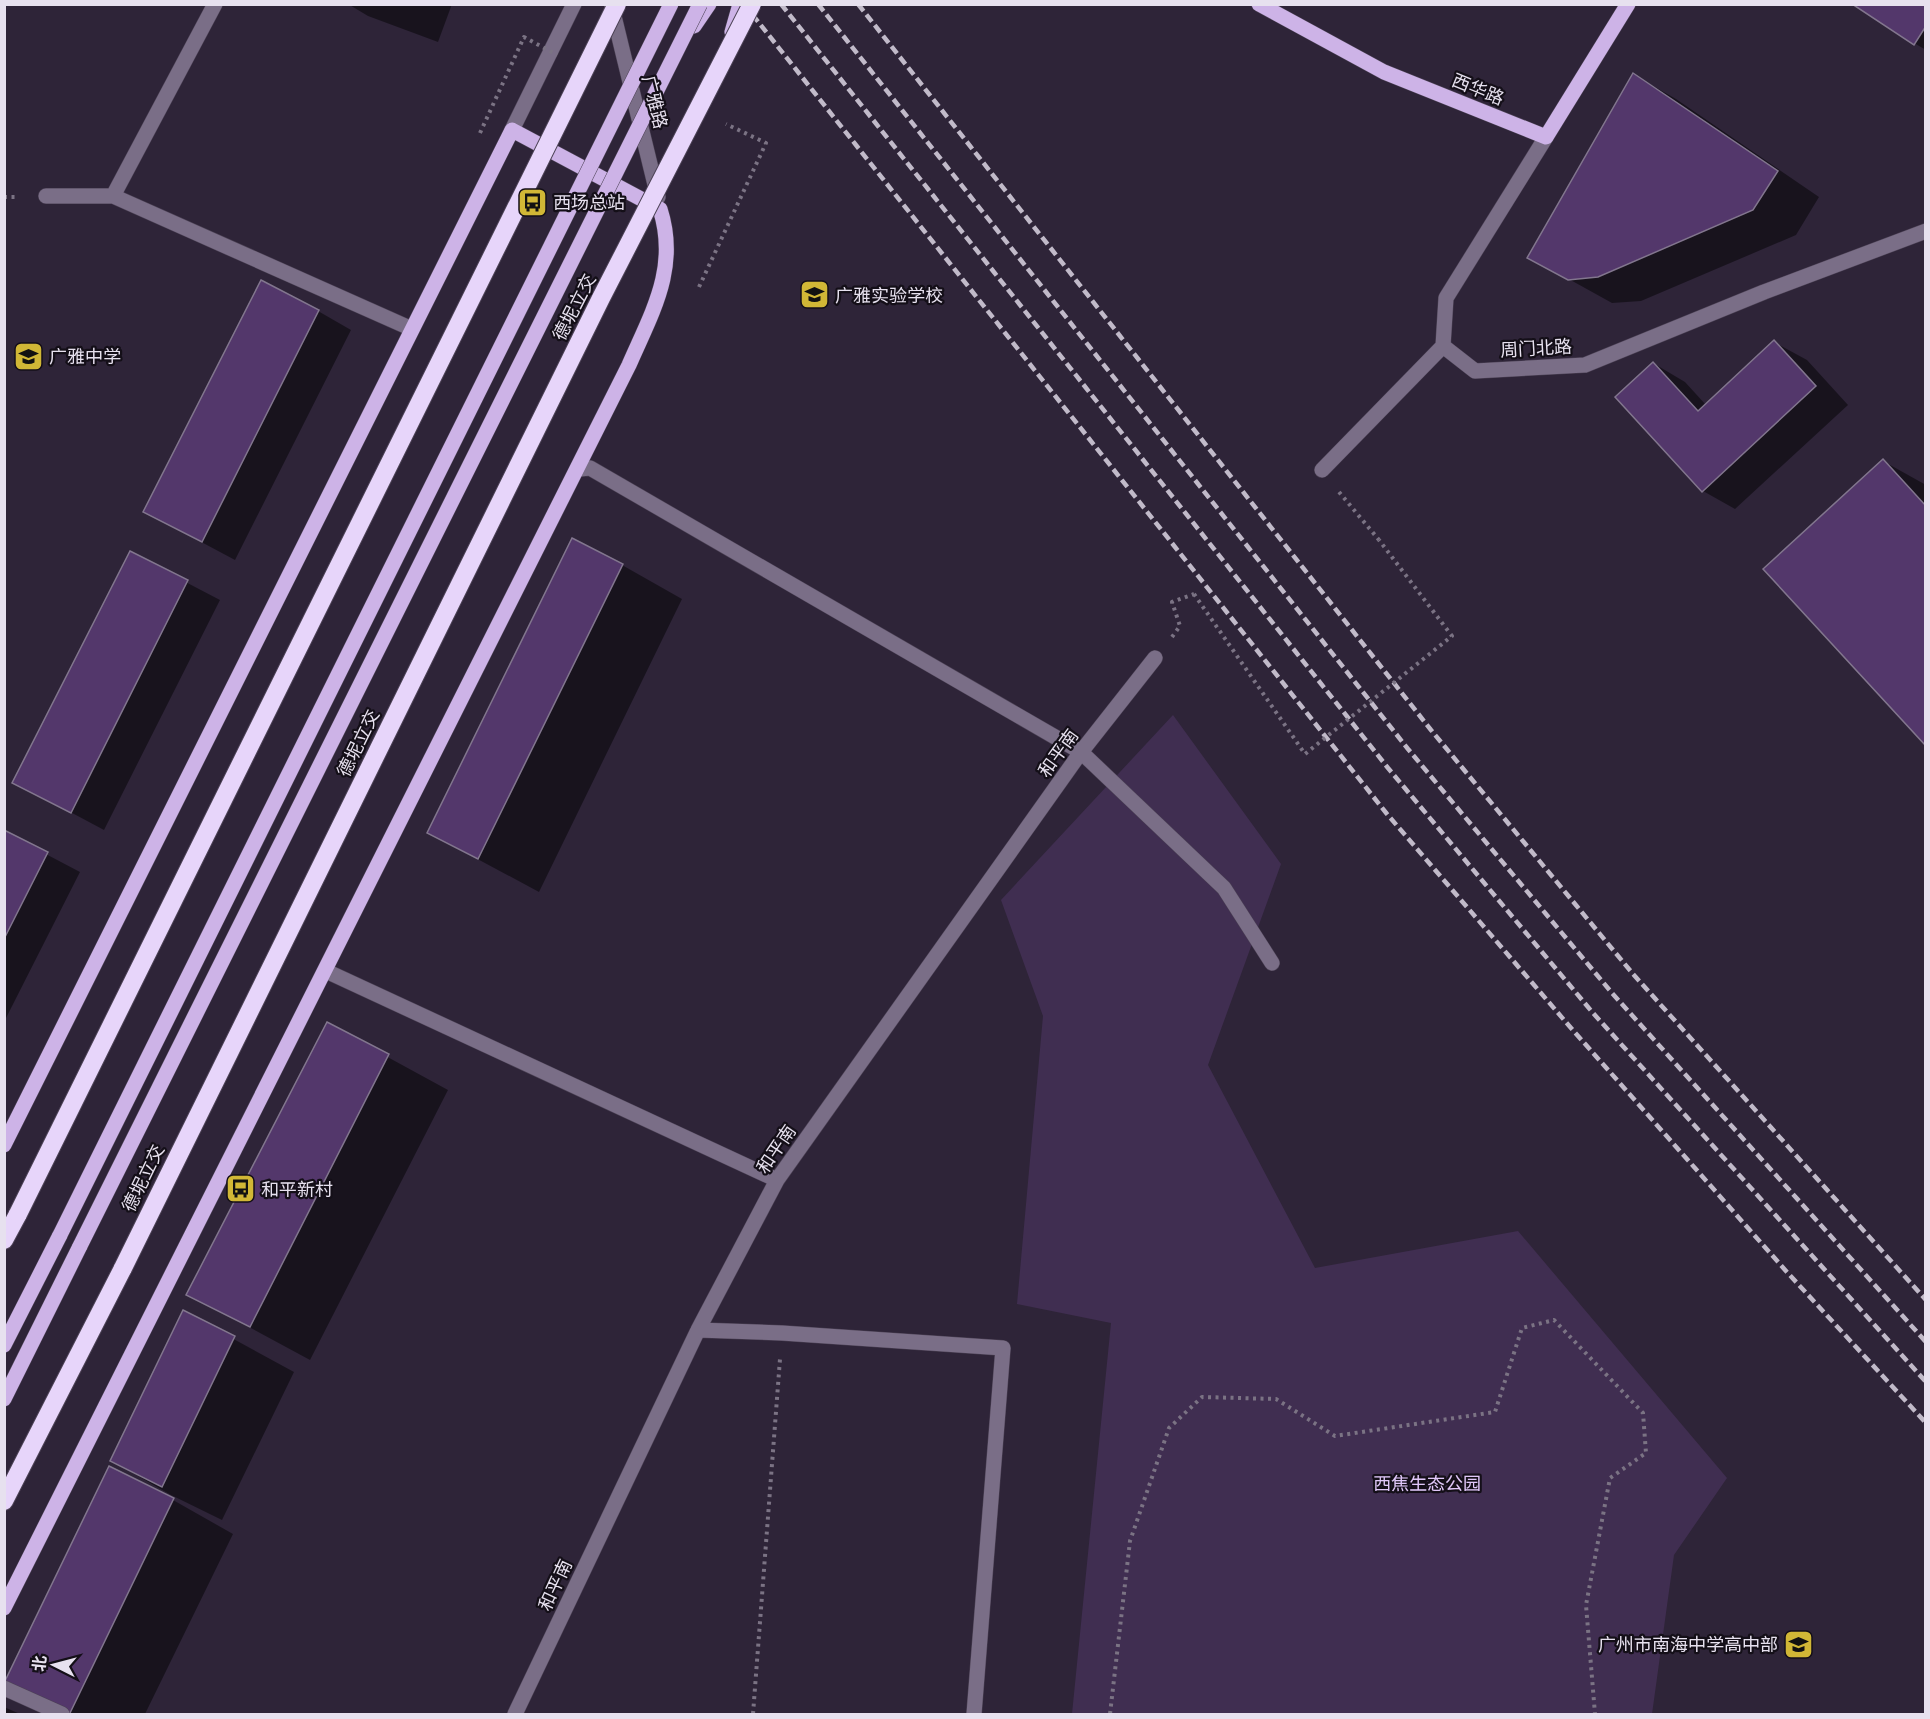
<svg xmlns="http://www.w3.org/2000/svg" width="1930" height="1719" font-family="'Work Sans','Noto Sans SC',sans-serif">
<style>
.green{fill:#402e51}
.shadow{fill:#0007}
.building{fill:#53376b;stroke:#82768e;stroke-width:1.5}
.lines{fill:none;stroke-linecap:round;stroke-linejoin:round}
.minor-casing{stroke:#4c4255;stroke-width:16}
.major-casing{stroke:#4c4255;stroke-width:16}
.highway-casing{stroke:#4c4255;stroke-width:20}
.path{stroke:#7b7384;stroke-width:4;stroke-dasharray:3 4.5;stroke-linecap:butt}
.minor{stroke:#7a6e87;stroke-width:15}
.major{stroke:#cdb3e7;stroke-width:15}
.highway{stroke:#e7d5fa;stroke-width:18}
.rail{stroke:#c1bac9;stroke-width:4.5;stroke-dasharray:9 4.5;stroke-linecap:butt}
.major-bridge-casing{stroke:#4c4255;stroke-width:16;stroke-linecap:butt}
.highway-bridge-casing{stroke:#4c4255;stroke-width:20;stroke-linecap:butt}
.path-bridge{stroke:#7b7384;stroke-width:4;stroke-dasharray:3 4.5;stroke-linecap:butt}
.major-bridge{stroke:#cdb3e7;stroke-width:15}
.highway-bridge{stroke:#e7d5fa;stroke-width:18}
.labels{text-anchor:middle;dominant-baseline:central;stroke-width:4.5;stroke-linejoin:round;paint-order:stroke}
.street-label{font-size:18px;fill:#e7e1ef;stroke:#140f18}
.poi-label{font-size:18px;fill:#e7e1ef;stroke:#140f18;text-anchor:start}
.park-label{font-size:18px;fill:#e0c7f9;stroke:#140f18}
</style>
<rect width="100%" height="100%" fill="#2e2438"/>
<!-- green -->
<path class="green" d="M1173,715l108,149 -73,201 107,203 203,-37 209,247 -53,77 -22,159h-580l39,-391 -94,-19 26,-288 -42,-116z"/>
<!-- shadow -->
<path class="shadow" d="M348,4h104l-14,38 -70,-26z
M1926,4v46l-12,-7z
M1634,75l42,24 143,98 -23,38 -155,66 -29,2 -83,-46z
M318,311l33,19 -116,230 -90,-48z
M1774,342l33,18 41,45 -113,104 -32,-18 -50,-128 32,19 21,23z
M1883,461l43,24v259z
M130,553l90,47 -116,230 -90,-48z
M622,565l60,34 -143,293 -110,-59z
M4,832l76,40 -76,150z
M327,1024l121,66 -138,270 -122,-66z
M184,1312l110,60 -72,148 -51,-25 -59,-34z
M110,1468l63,32 60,34 -88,180h-79z
M4,1707l16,7h-16z"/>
<!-- building -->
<path class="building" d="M1852,4h74v22l-12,19z
M1633,73l145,98 -25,39 -155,67 -30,3 -41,-22z
M261,280l58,30 -117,232 -59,-30z
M1774,340l42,46 -114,106 -87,-95 38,-35 45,49z
M1883,459l43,47v240l-163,-177z
M572,538l51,26 -145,295 -51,-26z
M130,551l58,29 -117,233 -59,-30z
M4,830l44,22 -44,87z
M327,1022l62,32 -139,273 -64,-32z
M183,1310l52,26 -73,151 -52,-26z
M109,1466l65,32 -104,215 -65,-32z"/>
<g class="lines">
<defs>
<path id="minor" d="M612,8l46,189
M512,130l62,-126
M1546,137l-100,161 -3,48 32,25 110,-6 179,-73 162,-61
M46,196h67l299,133
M113,196l102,-192
M580,469l10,-1 491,284 143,136 48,75
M1322,470l121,-124
M326,971l451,209
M698,1330l84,3 221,15 -29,366
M4,1688l58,26
M515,1714l183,-384 79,-150 304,-428 74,-94"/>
<path id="major" d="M1259,4l125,68 162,65 82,-133
M694,26l15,-22
M732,32l8,-28
M4,1145l508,-1015 148,79c19,59 -8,103 -31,156l-625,1243
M4,1345l56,-110
M4,1399l76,-153"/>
<path id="highway" d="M4,1240l14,-26
M4,1501l119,-233"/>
</defs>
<!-- minor casing -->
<use href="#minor" class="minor-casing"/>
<!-- major casing -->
<use href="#major" class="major-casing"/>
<!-- highway casing -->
<use href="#highway" class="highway-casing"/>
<!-- path -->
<path class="path" d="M4,197h14
M699,287l67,-144 -40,-19
M1339,492l40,48
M1172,637l8,-11 -8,-24 22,-8
M753,1714l27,-355
M1110,1714l20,-173 39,-113 33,-31 74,2 59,37 160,-24 27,-84 32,-8 89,93 3,40 -36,25 -24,127 9,109"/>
<!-- minor -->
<use href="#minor" class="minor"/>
<!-- major -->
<use href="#major" class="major"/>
<!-- highway -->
<use href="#highway" class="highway"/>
<!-- rail -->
<path class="rail" d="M744,4l643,810 184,214 215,243 140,152
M781,4l607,764 205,245 333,369
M818,4l590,745 204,244 314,349
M858,4l573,726 202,244 293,326"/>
<defs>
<path id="major-bridge" d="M60,1235l611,-1231
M80,1246l620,-1242"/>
<path id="highway-bridge" d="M18,1214l599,-1210
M123,1268l478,-970 151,-294"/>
</defs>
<!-- major-bridge casing -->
<use href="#major-bridge" class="major-bridge-casing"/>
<!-- highway-bridge casing -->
<use href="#highway-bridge" class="highway-bridge-casing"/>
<!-- path-bridge -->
<path class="path-bridge" d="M480,133l44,-96 33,18
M1194,594l111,160 147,-118 -73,-96"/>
<!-- major-bridge -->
<use href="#major-bridge" class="major-bridge"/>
<!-- highway-bridge -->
<use href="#highway-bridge" class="highway-bridge"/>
</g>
<!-- icons -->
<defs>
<symbol id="bus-square" viewBox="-11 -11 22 22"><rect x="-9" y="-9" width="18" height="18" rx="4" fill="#d1b736" stroke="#140f18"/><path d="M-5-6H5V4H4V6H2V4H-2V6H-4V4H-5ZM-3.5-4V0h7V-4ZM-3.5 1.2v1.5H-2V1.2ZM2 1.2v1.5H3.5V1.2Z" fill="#111"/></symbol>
<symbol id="school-square" viewBox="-11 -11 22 22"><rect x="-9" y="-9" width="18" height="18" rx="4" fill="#d1b736" stroke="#140f18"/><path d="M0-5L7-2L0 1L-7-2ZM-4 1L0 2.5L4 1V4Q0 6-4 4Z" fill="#111"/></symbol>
</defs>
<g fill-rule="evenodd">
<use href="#bus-square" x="516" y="186" width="33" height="33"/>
<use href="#school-square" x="798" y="278" width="33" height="33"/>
<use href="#school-square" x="12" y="340" width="33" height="33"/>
<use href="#bus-square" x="224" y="1172" width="33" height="33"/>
<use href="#school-square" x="1782" y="1628" width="33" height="33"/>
</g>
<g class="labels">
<!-- street labels -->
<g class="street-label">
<text transform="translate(1478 89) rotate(22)">西华路</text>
<text transform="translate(655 102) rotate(76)">广雅路</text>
<text transform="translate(574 307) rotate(-63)">德坭立交</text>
<text transform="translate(1536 348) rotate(-3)">周门北路</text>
<text transform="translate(358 743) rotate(-64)">德坭立交</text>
<text transform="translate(1058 753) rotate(-54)">和平南</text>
<text transform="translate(776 1149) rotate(-56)">和平南</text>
<text transform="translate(143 1178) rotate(-64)">德坭立交</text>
<text transform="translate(555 1585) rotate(-65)">和平南</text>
</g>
<!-- poi labels -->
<g class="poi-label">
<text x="553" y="202">西场总站</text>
<text x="835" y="295">广雅实验学校</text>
<text x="49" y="356">广雅中学</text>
<text x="261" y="1189">和平新村</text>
<text x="1778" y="1644" text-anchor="end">广州市南海中学高中部</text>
</g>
<!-- park labels -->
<g class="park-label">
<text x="1427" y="1483">西焦生态公园</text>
</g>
</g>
<!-- border -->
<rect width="1930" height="1719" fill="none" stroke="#e7e1ef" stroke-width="12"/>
<!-- north arrow -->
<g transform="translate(54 1665) rotate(276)" stroke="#140f18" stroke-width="4.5" paint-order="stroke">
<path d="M0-4.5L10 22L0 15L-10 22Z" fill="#e7e1ef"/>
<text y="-9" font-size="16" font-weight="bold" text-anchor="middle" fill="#e7e1ef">北</text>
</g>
</svg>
